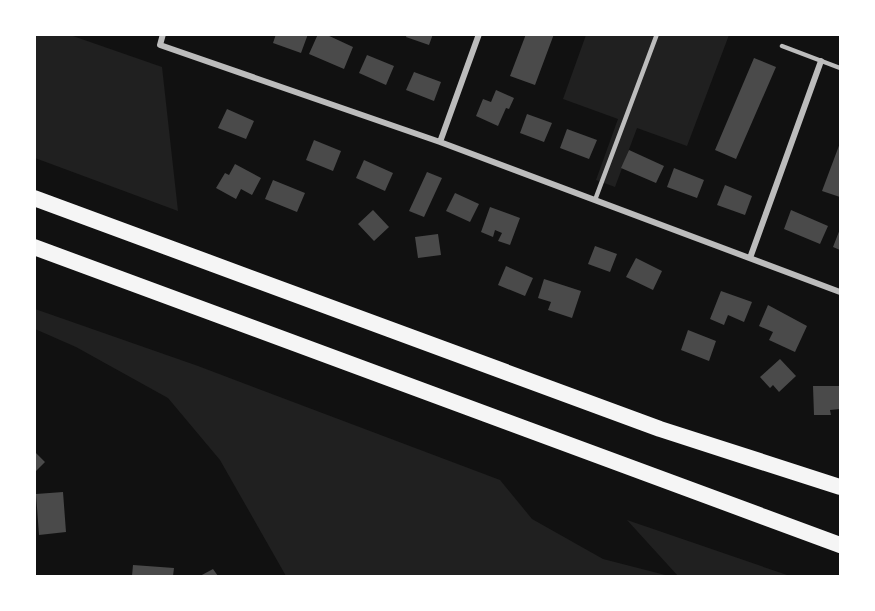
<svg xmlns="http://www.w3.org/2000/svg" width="875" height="611" font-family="Raleway,sans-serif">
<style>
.green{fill:#202020}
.building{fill:#4a4a4a}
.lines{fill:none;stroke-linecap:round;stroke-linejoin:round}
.service{stroke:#bcbcbc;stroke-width:4.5}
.minor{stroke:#bcbcbc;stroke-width:6}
.motorway{stroke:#f5f5f5;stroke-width:16}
</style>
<rect width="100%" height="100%" fill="#111"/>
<!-- green -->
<path class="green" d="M34,35h36l92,32 16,144 -143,-53z
M586,35h143l-42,111 -50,-18 -22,59 -19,-7 22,-61 -55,-20z
M35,309l163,57 302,114 32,39 71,40 66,17h-383l-66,-116 -52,-62 -92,-51 -41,-18z
M627,520l163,56h-112z"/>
<!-- building -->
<path class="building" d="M276,34h32l-7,19 -28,-10z
M318,34h7l28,13 -9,22 -35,-15z
M407,34h26l-4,11 -23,-8z
M526,34h28l-19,51 -25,-9z
M367,55l27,11 -8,19 -27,-12z
M754,58l22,9 -40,92 -21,-9z
M414,72l27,10 -7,19 -28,-11z
M496,90l18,8 -5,11 -3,-1 -8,18 -22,-10 7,-17 8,3z
M227,109l27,12 -8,18 -28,-11z
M527,114l25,9 -8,19 -24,-9z
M567,129l30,11 -8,19 -29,-11z
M314,140l27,11 -8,20 -27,-11z
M840,143v54l-18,-6z
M629,150l35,16 -8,17 -35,-15z
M364,160l29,13 -8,18 -29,-13z
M235,164l26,14 -9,17 -11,-6 -5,10 -20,-11 9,-15 4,2z
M674,168l30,12 -7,18 -30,-11z
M427,172l15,6 -18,39 -15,-6z
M273,180l32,13 -8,19 -32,-13z
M725,185l27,11 -7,19 -28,-10z
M455,193l24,11 -9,18 -24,-11z
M490,207l30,11 -10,27 -12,-4 4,-8 -7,-3 -2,7 -12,-5z
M373,210l16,17 -15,14 -16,-17z
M791,210l37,16 -8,18 -36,-15z
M840,229v21l-7,-3z
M438,234l3,21 -23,3 -3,-21z
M595,246l22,8 -7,18 -22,-8z
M636,258l26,13 -9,19 -27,-13z
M506,266l27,12 -8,18 -27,-11z
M544,279l37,12 -9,27 -24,-8 3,-8 -13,-4z
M721,291l31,11 -8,20 -16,-7 -4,10 -14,-6z
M768,305l39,21 -12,26 -26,-12 4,-8 -14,-6z
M688,330l28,11 -7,20 -28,-11z
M780,359l16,17 -17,16 -6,-7 -3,3 -10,-11z
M813,386h27v23l-10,1 1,5h-17z
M34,451l11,11 -11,11z
M63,492l3,40 -27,3 -3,-41z
M133,565l41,3 -1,8h-41z
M213,569l5,7h-18z"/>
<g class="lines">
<!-- service -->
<path class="service" d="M782,46l58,22
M595,200l62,-166"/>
<!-- minor -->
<path class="minor" d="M163,34l-3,11 280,97 400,150
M440,142l39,-108
M750,258l71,-197"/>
<!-- motorway -->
<path class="motorway" d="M34,198l626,231 180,58
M34,247l806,298"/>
</g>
<!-- border -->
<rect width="875" height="611" fill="none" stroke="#ffffff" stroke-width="72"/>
</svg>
